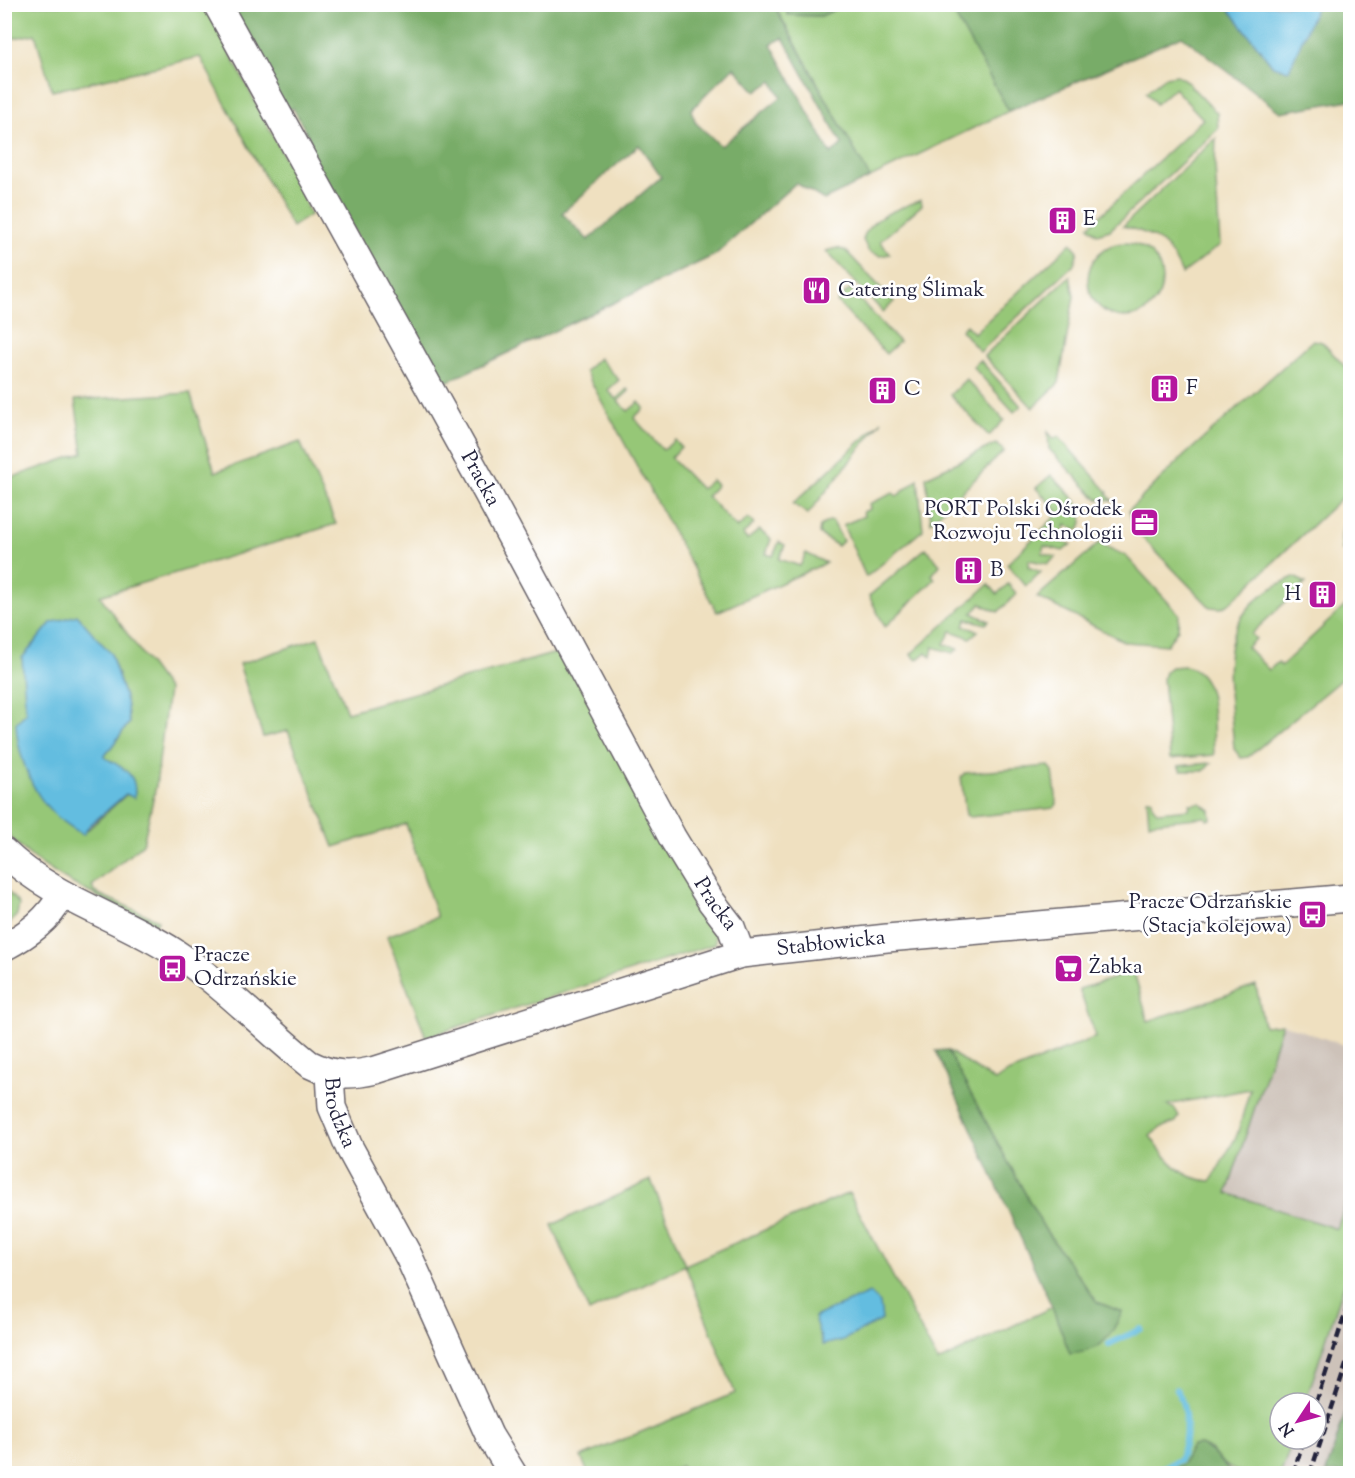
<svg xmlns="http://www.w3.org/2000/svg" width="1355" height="1478" font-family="'Sorts Mill Goudy',serif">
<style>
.industrial{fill:#cdc2b9}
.green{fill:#96c777;stroke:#5c7459;stroke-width:1.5;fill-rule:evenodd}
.forest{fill:#78ac68;stroke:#4d6752;stroke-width:1.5;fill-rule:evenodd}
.water{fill:#63bde0;stroke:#42708e;stroke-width:1.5}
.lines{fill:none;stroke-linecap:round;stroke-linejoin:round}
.stream{stroke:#63bde0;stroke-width:6}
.minor-casing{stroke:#6a646a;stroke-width:30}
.minor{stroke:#fff;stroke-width:27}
.rail{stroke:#22223b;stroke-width:4.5;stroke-dasharray:9 4.5;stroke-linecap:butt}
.labels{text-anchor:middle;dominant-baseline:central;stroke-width:5;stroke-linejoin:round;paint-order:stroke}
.poi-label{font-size:21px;fill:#22223b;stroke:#fff;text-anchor:start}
.street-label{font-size:21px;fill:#22223b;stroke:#fff}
</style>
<rect width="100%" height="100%" fill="#fff"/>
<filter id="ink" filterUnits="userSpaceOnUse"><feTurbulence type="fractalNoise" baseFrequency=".0167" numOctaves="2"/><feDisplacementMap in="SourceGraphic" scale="12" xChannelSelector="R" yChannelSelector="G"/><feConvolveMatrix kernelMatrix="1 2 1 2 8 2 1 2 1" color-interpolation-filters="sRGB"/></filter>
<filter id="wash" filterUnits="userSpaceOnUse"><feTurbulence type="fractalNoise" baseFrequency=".008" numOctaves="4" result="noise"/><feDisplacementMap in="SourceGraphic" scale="24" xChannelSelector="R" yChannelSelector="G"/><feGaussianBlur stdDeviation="1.35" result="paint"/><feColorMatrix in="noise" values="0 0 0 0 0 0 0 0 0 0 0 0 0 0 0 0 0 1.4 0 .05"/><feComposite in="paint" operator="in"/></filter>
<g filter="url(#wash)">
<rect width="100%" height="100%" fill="#efe0c0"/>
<!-- industrial -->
<path class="industrial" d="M1282,1024l68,23v143l-12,39 -111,-36z
M1350,1267v131l-24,75 -45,1 12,-35h23v-36h-11z"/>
<!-- green -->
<path class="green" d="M4,5h201l92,177 13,33 -18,12 -92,-170 -148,34 -17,-57 -30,6z
M784,5l4,10 33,1 24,-11h104l60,106 -139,67 -94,-170z
M1177,75l8,5 32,33 1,16 -108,101 -13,4 -8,-8 114,-107 -29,-31 -18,16 -10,-12 19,-15z
M1216,138l-1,28 5,79 -38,29c-13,-32 -28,-40 -59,-48z
M921,200l1,5 -42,36 10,13 -10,2 -11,-4 -6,-12c4,-23 39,-32 58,-40z
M1071,243l7,8 -4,13 -94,88 -19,-22 5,-5 8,8z
M1088 280a37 37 0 1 1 74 0a37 37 0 1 1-74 0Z
M837,248l9,3 48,51 -11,10 -57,-61z
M1070,276l4,20 -15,87 -26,25 -49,-52z
M850,289l49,53 -13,12 -49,-52z
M1313,340l9,2 28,30v118l-121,114 -8,4 -11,-1 -76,-78 -5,-19 56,-55z
M599,358l20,22 -11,10 8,9 11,-10 2,2 -11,10 10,10 11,-9 5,6 -10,10 29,32 12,-10 6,7 -10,11 30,31 11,-9 5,5 -10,11 30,32 11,-10 6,6 -11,10 4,6 12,-10 12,9 -5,15 7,2 6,-14 6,3 -6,14 21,7 6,-13 20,10 -109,49 -132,-241z
M980,360l41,46 -7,6 -41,-45z
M966,379l38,41 -15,16 -39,-41z
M190,393l25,79 85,-30 36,82 -236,72 68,94 -12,96 -13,58 -51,42 2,6 64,28 -2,5c-53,-27 -112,-48 -151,-94l-1,-351 79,-27 -8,-53zM111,654l15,47 3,22 -25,34 30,40 -7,-3 -44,40 -31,-22 -19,-29 -17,-60z
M882,421l-74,93 -15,-10z
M1048,432l6,7 4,-3 50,56 -1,2 6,7 -16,-2 -48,-50z
M996,444l8,7 -73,71 -5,-45z
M1051,475c14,16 41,33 28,55l-13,-5 -3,9 -5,-1 -1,7 14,4 -8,7 -19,-5 -2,7 14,4 -8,7 -19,-4 -1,7 13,5 -15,14 -19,-22 52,-51 -23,-25z
M918,479l5,51 -57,47 -23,-52 21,-9 -1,-4 7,-3 -1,-5 24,-11 4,3z
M1350,511v31l-8,8c-2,-15 0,-26 8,-39z
M829,521l4,1 10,19 -5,5 -19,-12 1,-8z
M1099,543l27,13 53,58 -1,15 -11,16 -42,-3 -88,-45z
M926,548l14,17 -8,10 3,4 -50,48 -16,-31z
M1294,577l12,6 -55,51 5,5 -9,8 22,23 9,-8 3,4 64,-60 5,2v64l-102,85 -7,1 -7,-9c-5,-75 -25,-137 60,-172z
M989,584l8,10 11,-10 9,10 -19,18 -17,-8 -9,9 17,8 -3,3 -19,-5 -3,7 14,5 -8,7 -19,-7 -7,13 14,5 -5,4 -20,-6 -2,10 -5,-5 -9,8 -6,-6z
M318,638l29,74 216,-61 152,282v11l-289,93 -39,-101 50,-19 -31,-93 -72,23 -46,-116 -25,6 -24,-73z
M1185,666c34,5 27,61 29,89l-44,4 -7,-81 2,-6 6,-5z
M1211,763l-7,8h-23l-3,-5z
M1049,766l4,5 4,33 -3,4 -84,9 -4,-2 -5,-38 4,-4z
M1147,799h5l1,8 5,5 31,-3 1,-5 10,-1 10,7 1,9 -4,1 -1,-3 -57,6z
M4,887l15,17 -2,11 -12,14z
M1134,972l14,49 108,-36 8,41 18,-2 -55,169 110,36 13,-39v77l-45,136h-25v36h13l-12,34c-36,0 -50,5 -71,-24l-18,-3 -10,18 -16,10h-482l-3,-8 -18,7h-75l-7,-16 154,-64 -50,-128 -96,47 -37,-87 99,-45 34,85 164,-72 89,169 114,-55 18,46 51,-41 -24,-10 -53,-74 -97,-178 48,31 10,-7 91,-37 -17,-48zM1250,1089l-13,46 -26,46c-29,-1 -46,-23 -61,-45l10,-8 16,-6 3,-6 -4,-7 -8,-4z"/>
<!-- forest -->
<path class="forest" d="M226,5h557l-7,4 94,169 -46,22 -28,-17 -81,72 -275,130 -136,-241 6,-4 -17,-32 -7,3zM783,38l59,106 -11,10 -60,-110zM734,67l22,25 16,-11 9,16 -60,49 -25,-23 -5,-13zM639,145l22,32 -73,63 -26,-27z
M784,5v-1l61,1 -24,11 -33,-1z
M949,5h277l47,61 15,4 29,-65h33v95l-70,12 -98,-76 -173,75z
M947,1050l97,178 53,74 25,10c-11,26 -22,40 -52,42l-18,-47 -116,-256z
M1350,1398v75h-24z
M1200,1445c14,5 20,19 32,28h-66l16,-9 10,-18z"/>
<!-- water -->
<path class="water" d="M1226,5h91l-28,65 -16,-4z
M77,615l34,39 15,47 3,22 -25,34c18,10 35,17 30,41l-8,-4 -37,32 -6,9c-10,-7 -22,-14 -30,-22 -22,-21 -36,-61 -37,-90l10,-10 -4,-55 29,-35z
M870,1293l10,10 2,17 -39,20 -20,5 -9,-28z"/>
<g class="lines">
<!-- stream -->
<path class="stream" d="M1109,1344l32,-15
M1150,1474l29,-14c10,-20 9,-53 -3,-71"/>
</g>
</g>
<g filter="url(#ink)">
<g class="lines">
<defs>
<g id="minor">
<path id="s1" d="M217,4l271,490 184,343 39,64 20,26 10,27"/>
<path id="s2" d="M4,852c49,47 114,64 170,100 49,32 90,76 135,112 24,12 41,12 67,6l365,-116 146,-16 463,-40"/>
<path d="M4,947c25,-13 45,-28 58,-52"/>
<path id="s3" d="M330,1074l2,33 17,40 60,110 80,178 24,39"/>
</g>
</defs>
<!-- minor casing -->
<use href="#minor" class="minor-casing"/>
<!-- minor -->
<use href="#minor" class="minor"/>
<!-- rail -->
<path class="rail" d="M1316,1403l34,-104
M1293,1474l11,-35
M1310,1474l40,-121"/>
</g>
</g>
<!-- icons -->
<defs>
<symbol id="building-square" viewBox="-11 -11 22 22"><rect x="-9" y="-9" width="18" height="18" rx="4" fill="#b5179e" stroke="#fff"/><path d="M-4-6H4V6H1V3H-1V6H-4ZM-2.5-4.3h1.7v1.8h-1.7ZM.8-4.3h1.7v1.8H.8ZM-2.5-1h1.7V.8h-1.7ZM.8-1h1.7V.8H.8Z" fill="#fff"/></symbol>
<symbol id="restaurant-square" viewBox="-11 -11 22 22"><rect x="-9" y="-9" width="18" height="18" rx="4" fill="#b5179e" stroke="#fff"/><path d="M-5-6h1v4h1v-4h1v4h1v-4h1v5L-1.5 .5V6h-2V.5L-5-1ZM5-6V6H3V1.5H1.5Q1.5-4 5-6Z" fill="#fff"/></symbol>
<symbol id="office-square" viewBox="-11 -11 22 22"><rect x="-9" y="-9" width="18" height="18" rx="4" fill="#b5179e" stroke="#fff"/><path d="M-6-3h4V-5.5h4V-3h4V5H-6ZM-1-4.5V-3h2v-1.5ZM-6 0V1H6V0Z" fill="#fff"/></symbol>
<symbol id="bus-square" viewBox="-11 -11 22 22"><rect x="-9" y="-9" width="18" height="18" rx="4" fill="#b5179e" stroke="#fff"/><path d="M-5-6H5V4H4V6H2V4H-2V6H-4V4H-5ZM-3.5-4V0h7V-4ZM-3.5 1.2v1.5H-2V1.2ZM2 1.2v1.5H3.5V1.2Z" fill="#fff"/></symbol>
<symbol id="supermarket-square" viewBox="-11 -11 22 22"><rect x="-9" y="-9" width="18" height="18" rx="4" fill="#b5179e" stroke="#fff"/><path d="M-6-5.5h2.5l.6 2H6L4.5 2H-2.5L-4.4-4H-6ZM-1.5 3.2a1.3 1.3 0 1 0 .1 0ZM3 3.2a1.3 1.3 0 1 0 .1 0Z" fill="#fff"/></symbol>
</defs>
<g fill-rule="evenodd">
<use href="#building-square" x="1046" y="204" width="33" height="33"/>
<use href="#restaurant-square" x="800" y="274" width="33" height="33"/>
<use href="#building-square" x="1148" y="372" width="33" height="33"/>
<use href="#building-square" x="866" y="374" width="33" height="33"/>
<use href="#office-square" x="1128" y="506" width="33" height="33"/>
<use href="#building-square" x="952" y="554" width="33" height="33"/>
<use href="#building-square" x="1306" y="578" width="33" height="33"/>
<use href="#bus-square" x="1296" y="898" width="33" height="33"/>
<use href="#bus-square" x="156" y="952" width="33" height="33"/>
<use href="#supermarket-square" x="1052" y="952" width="33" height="33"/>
</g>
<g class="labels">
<!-- poi labels -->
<g class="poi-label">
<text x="1083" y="220">E</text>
<text x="838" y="291">Catering Ślimak</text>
<text x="1186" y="389">F</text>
<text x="904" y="390">C</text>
<text x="1123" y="510" text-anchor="end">PORT Polski Ośrodek<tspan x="1123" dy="24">Rozwoju Technologii</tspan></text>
<text x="990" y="571">B</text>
<text x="1301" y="595" text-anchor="end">H</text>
<text x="1292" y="903" text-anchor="end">Pracze Odrzańskie<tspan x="1292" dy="24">(Stacja kolejowa)</tspan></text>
<text x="194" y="956">Pracze<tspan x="194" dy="24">Odrzańskie</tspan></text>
<text x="1089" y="968">Żabka</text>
</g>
<!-- street labels -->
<g class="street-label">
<text stroke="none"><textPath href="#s1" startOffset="543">Pracka</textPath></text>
<text stroke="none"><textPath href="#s1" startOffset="1029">Pracka</textPath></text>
<text stroke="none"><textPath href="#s2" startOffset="916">Stabłowicka</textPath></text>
<text stroke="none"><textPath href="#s3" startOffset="40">Brodzka</textPath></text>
</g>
</g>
<!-- margin -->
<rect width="1355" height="1478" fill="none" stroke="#fff" stroke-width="24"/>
<!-- north arrow -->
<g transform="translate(1298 1421) rotate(234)"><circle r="28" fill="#ffffff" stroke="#a7a7b1" stroke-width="1.5"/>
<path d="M0-4.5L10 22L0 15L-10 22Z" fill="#b5179e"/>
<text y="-9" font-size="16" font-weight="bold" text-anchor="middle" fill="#22223b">N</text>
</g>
</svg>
